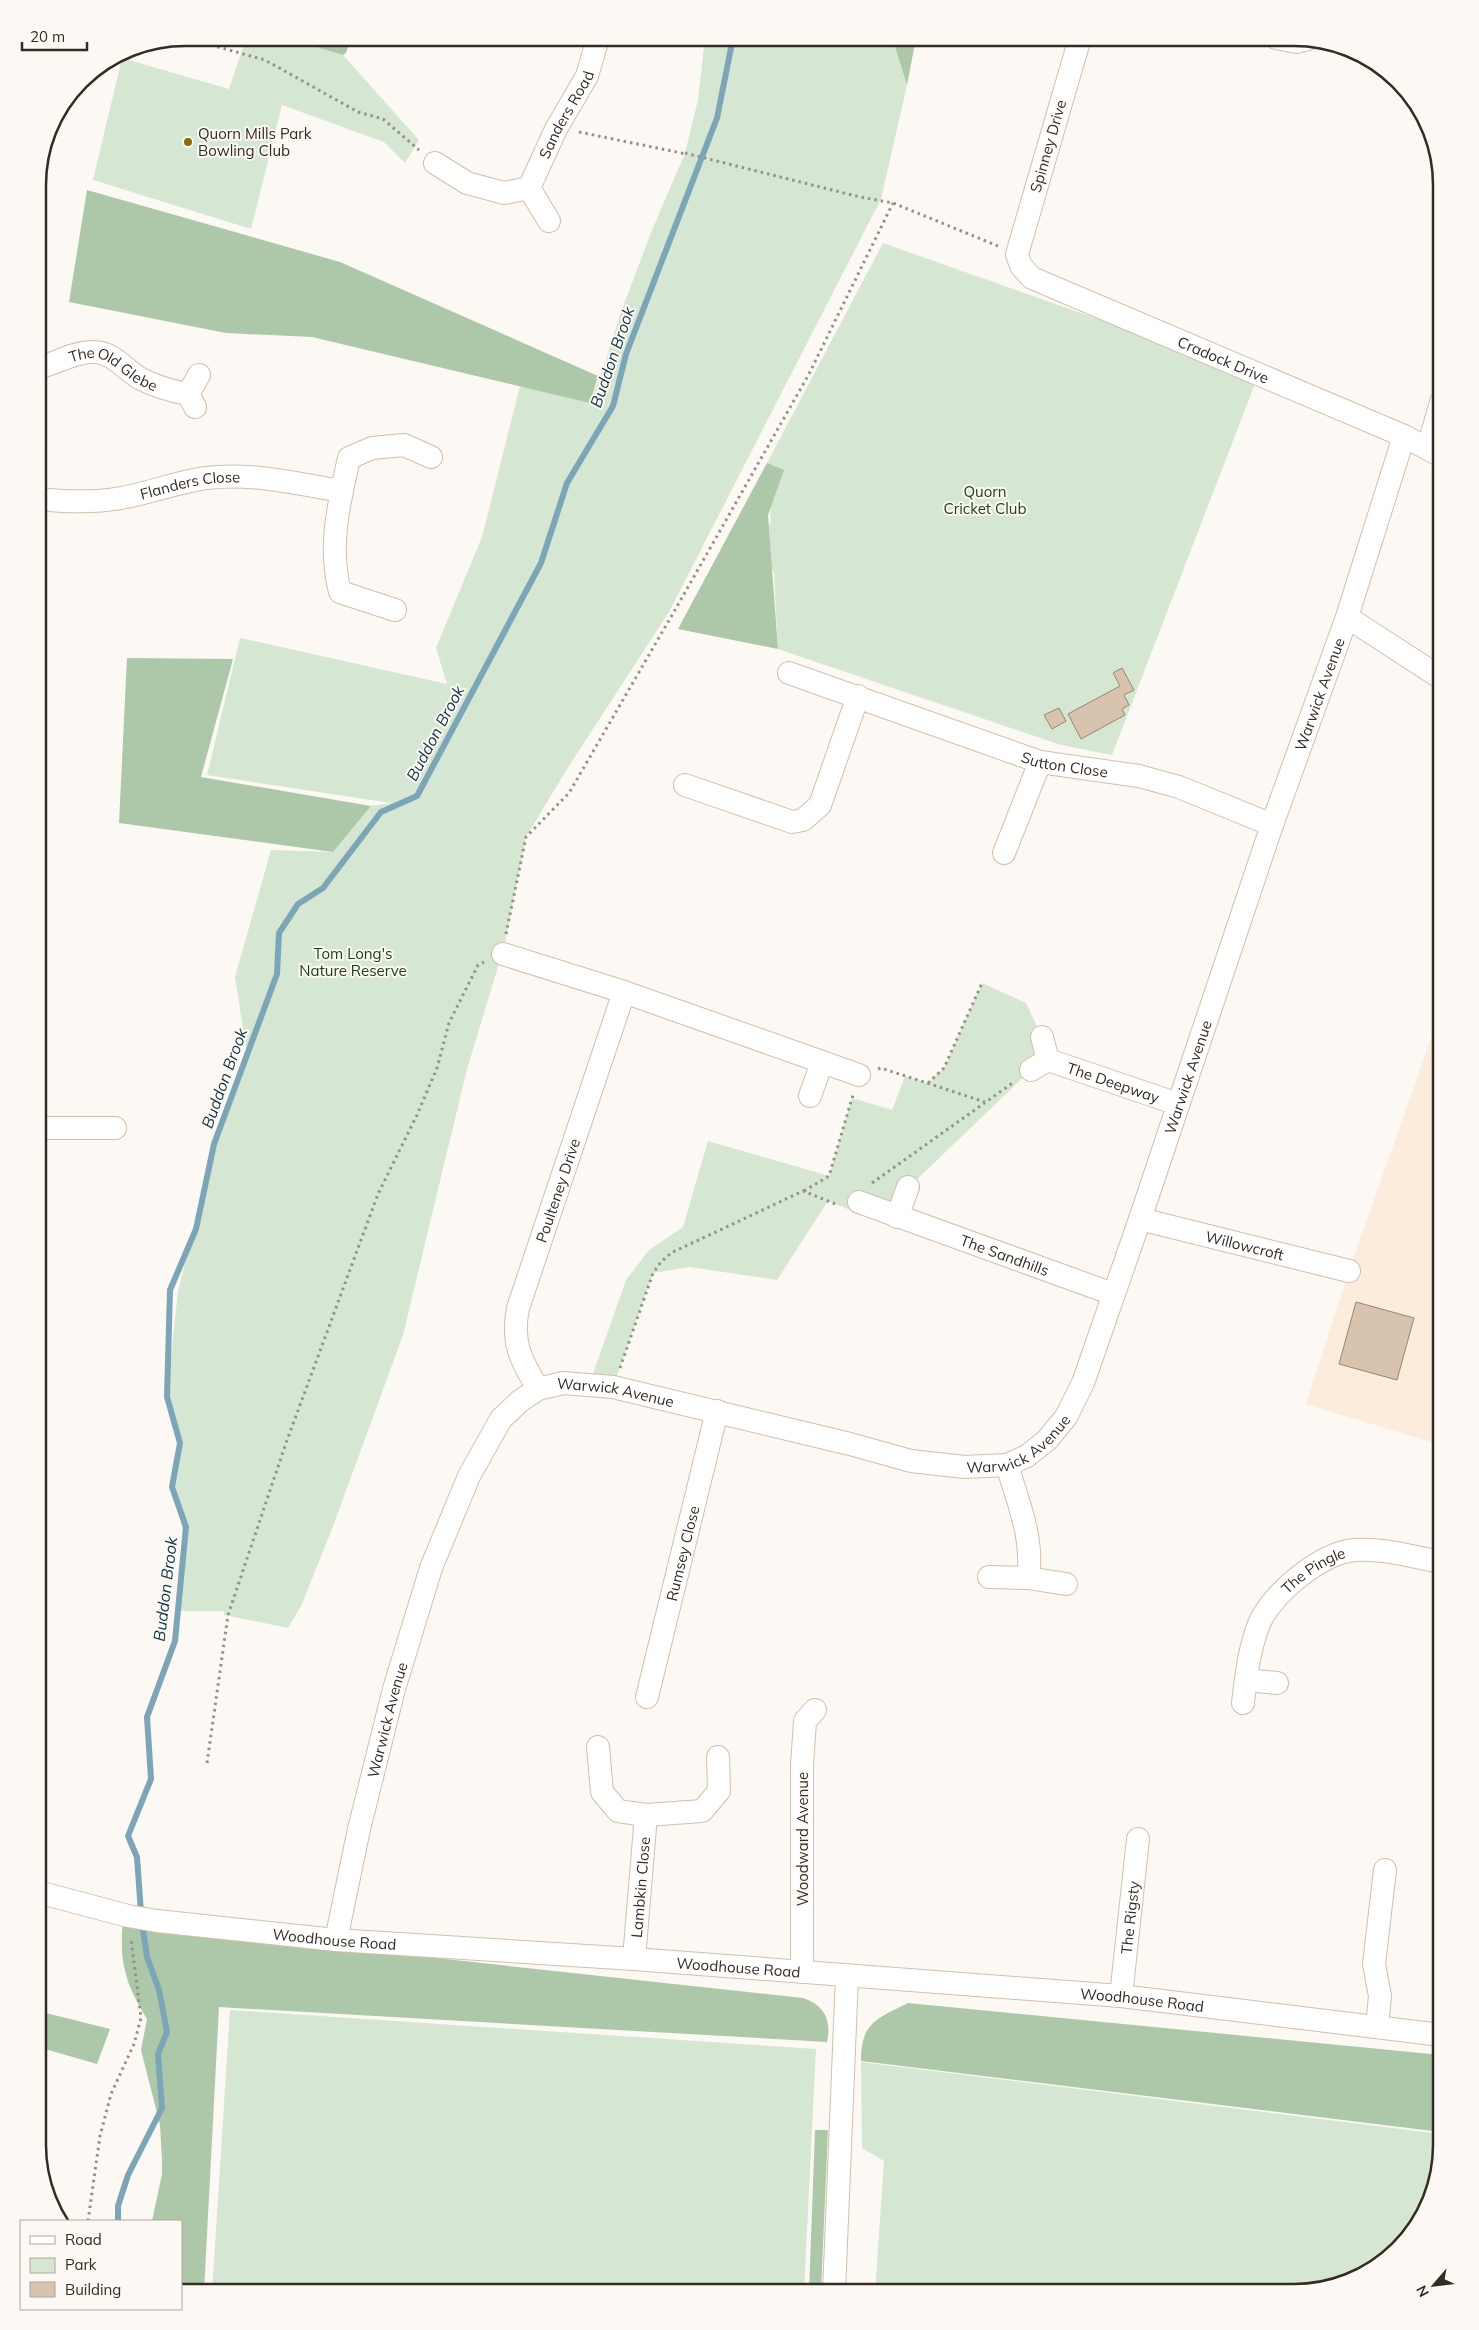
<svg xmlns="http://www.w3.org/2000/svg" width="1479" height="2330" font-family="Mulish,sans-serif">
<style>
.built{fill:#fbecdb}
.green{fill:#d5e7d2}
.forest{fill:#adc8a9}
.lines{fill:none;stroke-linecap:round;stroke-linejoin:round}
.stream{stroke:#7da5b8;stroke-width:6}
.building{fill:#d8c4ae;stroke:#978470}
.minor-casing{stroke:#d3bfaa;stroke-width:24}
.path{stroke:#969089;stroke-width:3;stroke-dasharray:2.5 4;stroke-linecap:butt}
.minor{stroke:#fff;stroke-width:22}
.poi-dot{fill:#896b09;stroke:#fcf8f3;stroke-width:2}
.labels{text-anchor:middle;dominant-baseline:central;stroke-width:4;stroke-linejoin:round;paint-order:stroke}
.street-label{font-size:15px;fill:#342c23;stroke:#fcf8f3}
.poi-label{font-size:15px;fill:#342c23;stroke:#fcf8f3;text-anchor:start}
.park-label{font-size:15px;fill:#1b4116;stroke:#fcf8f3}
.water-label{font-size:16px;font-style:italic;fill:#0f3443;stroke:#fcf8f3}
.rim{fill:none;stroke:#342c23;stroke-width:2.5}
</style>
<rect width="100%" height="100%" fill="#fcf8f3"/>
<!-- built -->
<path class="built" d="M1441,1021v424l-135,-41 43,-133 87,-247z"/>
<!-- green -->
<path class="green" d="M246,38h41l56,17 76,85 -14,23 -21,-21 -102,-37 -31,124 -158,-49 29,-122 107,31z
M705,38h187l15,47 -26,114 -212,413 -102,157 -41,68 -22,110 -37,122 -64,266 -71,194 -30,75 -14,24 -64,-13v-4h-46l7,-72 -13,-52 8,-44 -13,-46 11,-106 40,-156 29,-81 -12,-77 36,-127 62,2 38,-46 20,-3 -184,-28 33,-137 207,46 -11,-36 46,-111 38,-151 70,16 14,-36 16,-51 32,-85 33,-77 13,-53z
M883,243l226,80 93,27 56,26 -146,379 -51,-10 -283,-96 -4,-77 -3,-4 -2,-44 2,-1 -4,-60z
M982,983l44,20 16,34 -11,33 -122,117 -12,30 -42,-5 -27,-11 -51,79 -87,-13 -37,6 -40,114 -24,-2 37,-105 23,-30 34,-23 25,-86 121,35 23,-78 40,12 13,-34 22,7 17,-15z
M230,2010l586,39 -12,243h-592z
M861,2062l580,72v11l-24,82 -57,50 -66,15h-419l9,-131 -22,-13z"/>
<!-- forest -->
<path class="forest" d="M287,38h64l-5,15 -3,2z
M892,38h24l-9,47z
M87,190l253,72 258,114 -8,27 -278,-66 -86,-4 -157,-31z
M767,463l17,7 -16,45 10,134 -100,-20z
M127,658l106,1 -32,118 170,29 -38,46 -214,-29z
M123,1920l28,7 652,71c21,7 29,22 24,44l-608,-35 -15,285h-23v-71h-29l10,-47v-14l-2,-35 -19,-75 6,-31c-22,-36 -28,-57 -24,-99z
M908,2003l533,52v77l-580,-71c0,-38 15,-42 47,-58z
M38,2011l72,18 -13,35 -59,-17z
M815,2130h13l-7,162h-12z"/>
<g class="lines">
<!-- stream -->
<path class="stream" d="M141,1913l-4,-56 -9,-21 23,-57 -4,-62 28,-76 11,-114 -14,-40 8,-44 -13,-46 3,-107 26,-61 18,-85 63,-170 2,-41 19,-29 25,-16 58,-76 36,-16 124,-233 26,-80 46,-77 13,-52 91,-236 16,-80
M118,2221v-15l10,-31 34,-67 -4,-54 9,-22 -8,-42 -12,-33 -5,-34"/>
</g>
<!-- building -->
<path class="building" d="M1122,668l12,22 -10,5 5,10 -7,4 3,6 -44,24 -13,-25 52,-28 -7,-13z
M1059,708l7,13 -14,8 -8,-14z
M1356,1302l58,16 -17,62 -58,-16z"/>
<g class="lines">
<defs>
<g id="minor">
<path id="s1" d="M1080,38l-63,216 4,12 11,12 372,158 37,20"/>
<path d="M1276,38l21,4 11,-3"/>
<path d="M435,163l32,20 37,10 25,-5"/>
<path id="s2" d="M549,221l-20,-33 27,-59 31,-53 11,-38"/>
<path id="s3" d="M38,368c19,-5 35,-16 56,-16 19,0 31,18 47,27 16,8 30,12 47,15"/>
<path d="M195,407l-7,-13 11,-19"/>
<path d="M1428,448l13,-46"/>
<path id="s4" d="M38,499c28,3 55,4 83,-1 29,-5 56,-16 85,-20 46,-6 91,6 136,13"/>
<path d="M395,610l-55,-18c-12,-46 -1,-89 9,-134l23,-10 32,-3 27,12"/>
<path d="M1347,617l94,61"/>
<path id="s5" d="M789,673l251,89 99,14 40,11 93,38"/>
<path d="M685,785l107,37 11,-2 17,-15 38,-109"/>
<path d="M1004,853l36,-91"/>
<path d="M503,954l121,38 235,83"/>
<path id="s6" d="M1048,1060l130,44"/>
<path d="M1031,1070l17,-10 -6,-23"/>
<path d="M810,1096l12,-34"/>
<path d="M38,1128h77"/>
<path id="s7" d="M859,1202l254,92"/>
<path d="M897,1217l11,-30"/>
<path id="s8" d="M1140,1219l209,52"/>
<path id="s9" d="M538,1389c-17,-29 -27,-46 -20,-81l106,-316"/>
<path d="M1007,1465c11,37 27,74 21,113"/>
<path d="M989,1577l39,1 38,6"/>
<path d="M1246,1680l31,3"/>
<path id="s10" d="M647,1697l70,-286"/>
<path id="s11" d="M1243,1703c3,-26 6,-54 16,-79 12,-30 63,-72 96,-74 30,-2 57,7 86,12"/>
<path d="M598,1747l4,45 16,19 28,4 56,-4 17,-20 -1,-34"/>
<path id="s12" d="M38,1892l90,24 29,5 179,19 298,19 487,37 320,39"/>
<path id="s13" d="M336,1940l23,-111 35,-140 37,-121 38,-92 32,-57 19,-18 18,-12 25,-6 50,4 237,57 61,17 53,6 43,-2 20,-9 20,-16 19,-23 17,-34 57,-164 132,-394 75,-208 57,-181"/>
<path id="s14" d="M634,1959l12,-144"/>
<path d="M802,1972v-207l3,-44 10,-11"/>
<path id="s15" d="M1121,1996l17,-157"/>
<path d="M1377,2026l3,-30 -6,-32 11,-94"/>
<path d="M834,2292l13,-316"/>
</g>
</defs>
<!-- minor casing -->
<use href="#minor" class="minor-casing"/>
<!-- path -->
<path class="path" d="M186,38l79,22 93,52 25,7 36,31
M579,132l107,22
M685,153l175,44 33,6 105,43
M506,934l20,-97 43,-44 106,-183 134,-236 84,-171
M878,1069l3,-1 104,34
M928,1083l16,-15 38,-85
M872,1183l142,-101
M804,1191l25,-15 24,-81
M620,1368l33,-95 8,-11 10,-9 132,-62 35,14
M207,1763l21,-148 58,-172 92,-249 39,-79 20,-47 12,-45 29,-58 6,-3
M88,2221l12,-85 11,-42 23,-50 7,-26 -10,-79"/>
<!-- minor -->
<use href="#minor" class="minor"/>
</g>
<!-- markers -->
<circle class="poi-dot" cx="188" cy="142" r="5"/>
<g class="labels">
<!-- street labels -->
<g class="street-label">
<text stroke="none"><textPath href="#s2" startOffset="121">Sanders Road</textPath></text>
<text transform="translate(1048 146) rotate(-74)">Spinney Drive</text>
<text stroke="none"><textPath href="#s1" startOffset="462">Cradock Drive</textPath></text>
<text stroke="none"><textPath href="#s3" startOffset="82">The Old Glebe</textPath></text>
<text stroke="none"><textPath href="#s4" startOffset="154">Flanders Close</textPath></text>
<text stroke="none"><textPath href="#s13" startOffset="1920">Warwick Avenue</textPath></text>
<text stroke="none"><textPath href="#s5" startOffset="291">Sutton Close</textPath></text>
<text stroke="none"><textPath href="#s13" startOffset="1515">Warwick Avenue</textPath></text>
<text stroke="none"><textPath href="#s6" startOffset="69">The Deepway</textPath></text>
<text stroke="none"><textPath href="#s9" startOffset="210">Poulteney Drive</textPath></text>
<text stroke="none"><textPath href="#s8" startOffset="108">Willowcroft</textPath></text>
<text stroke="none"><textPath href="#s7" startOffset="155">The Sandhills</textPath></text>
<text stroke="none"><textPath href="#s13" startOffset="676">Warwick Avenue</textPath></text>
<text stroke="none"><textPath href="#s13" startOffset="1095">Warwick Avenue</textPath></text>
<text stroke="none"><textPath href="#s10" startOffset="148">Rumsey Close</textPath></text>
<text stroke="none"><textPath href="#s11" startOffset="159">The Pingle</textPath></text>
<text stroke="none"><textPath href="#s13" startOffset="226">Warwick Avenue</textPath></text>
<text transform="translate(802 1839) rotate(-90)">Woodward Avenue</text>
<text stroke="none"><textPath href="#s14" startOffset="72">Lambkin Close</textPath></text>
<text stroke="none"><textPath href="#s15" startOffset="79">The Rigsty</textPath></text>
<text stroke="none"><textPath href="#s12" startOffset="301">Woodhouse Road</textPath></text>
<text stroke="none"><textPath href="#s12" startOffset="706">Woodhouse Road</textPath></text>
<text stroke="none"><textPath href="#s12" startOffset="1111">Woodhouse Road</textPath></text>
</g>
<!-- poi labels -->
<g class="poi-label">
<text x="198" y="133">Quorn Mills Park<tspan x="198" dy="17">Bowling Club</tspan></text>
</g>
<!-- park labels -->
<g class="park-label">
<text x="985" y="491">Quorn<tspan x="985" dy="17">Cricket Club</tspan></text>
<text x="353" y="953">Tom Long's<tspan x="353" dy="17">Nature Reserve</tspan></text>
</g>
<!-- water labels -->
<g class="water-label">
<text transform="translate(612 357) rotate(-71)">Buddon Brook</text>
<text transform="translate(435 733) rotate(-62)">Buddon Brook</text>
<text transform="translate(224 1078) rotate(-70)">Buddon Brook</text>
<text transform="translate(165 1589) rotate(-83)">Buddon Brook</text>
</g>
</g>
<!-- crop -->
<path d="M0 0H1479V2330H0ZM185 46H1294A139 139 0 0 1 1433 185V2145A139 139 0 0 1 1294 2284H185A139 139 0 0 1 46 2145V185A139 139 0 0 1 185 46Z" fill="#fcf8f3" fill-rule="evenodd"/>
<path class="rim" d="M185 46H1294A139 139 0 0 1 1433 185V2145A139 139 0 0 1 1294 2284H185A139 139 0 0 1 46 2145V185A139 139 0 0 1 185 46Z"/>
<!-- legend -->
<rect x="20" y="2220" width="162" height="90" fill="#fcf8f3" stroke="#aca6a0"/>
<rect x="30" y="2236" width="25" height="8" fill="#ffffff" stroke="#aca6a0"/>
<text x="65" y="2245" font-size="15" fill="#342c23">Road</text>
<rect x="30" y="2258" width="25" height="15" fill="#d5e7d2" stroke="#aca6a0"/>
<text x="65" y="2270" font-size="15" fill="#342c23">Park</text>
<rect x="30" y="2282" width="25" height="15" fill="#d8c4ae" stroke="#aca6a0"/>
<text x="65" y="2295" font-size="15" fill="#342c23">Building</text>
<!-- north arrow -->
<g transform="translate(1434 2285) rotate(242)" stroke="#fcf8f3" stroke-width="4" paint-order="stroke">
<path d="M0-4L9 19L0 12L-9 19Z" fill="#342c23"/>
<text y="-8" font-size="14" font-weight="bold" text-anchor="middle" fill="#342c23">N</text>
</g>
<!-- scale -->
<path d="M22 42v8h65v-8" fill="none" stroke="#342c23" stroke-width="2.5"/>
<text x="30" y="42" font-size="15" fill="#342c23" stroke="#fcf8f3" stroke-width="4" paint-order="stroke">20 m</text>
</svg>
